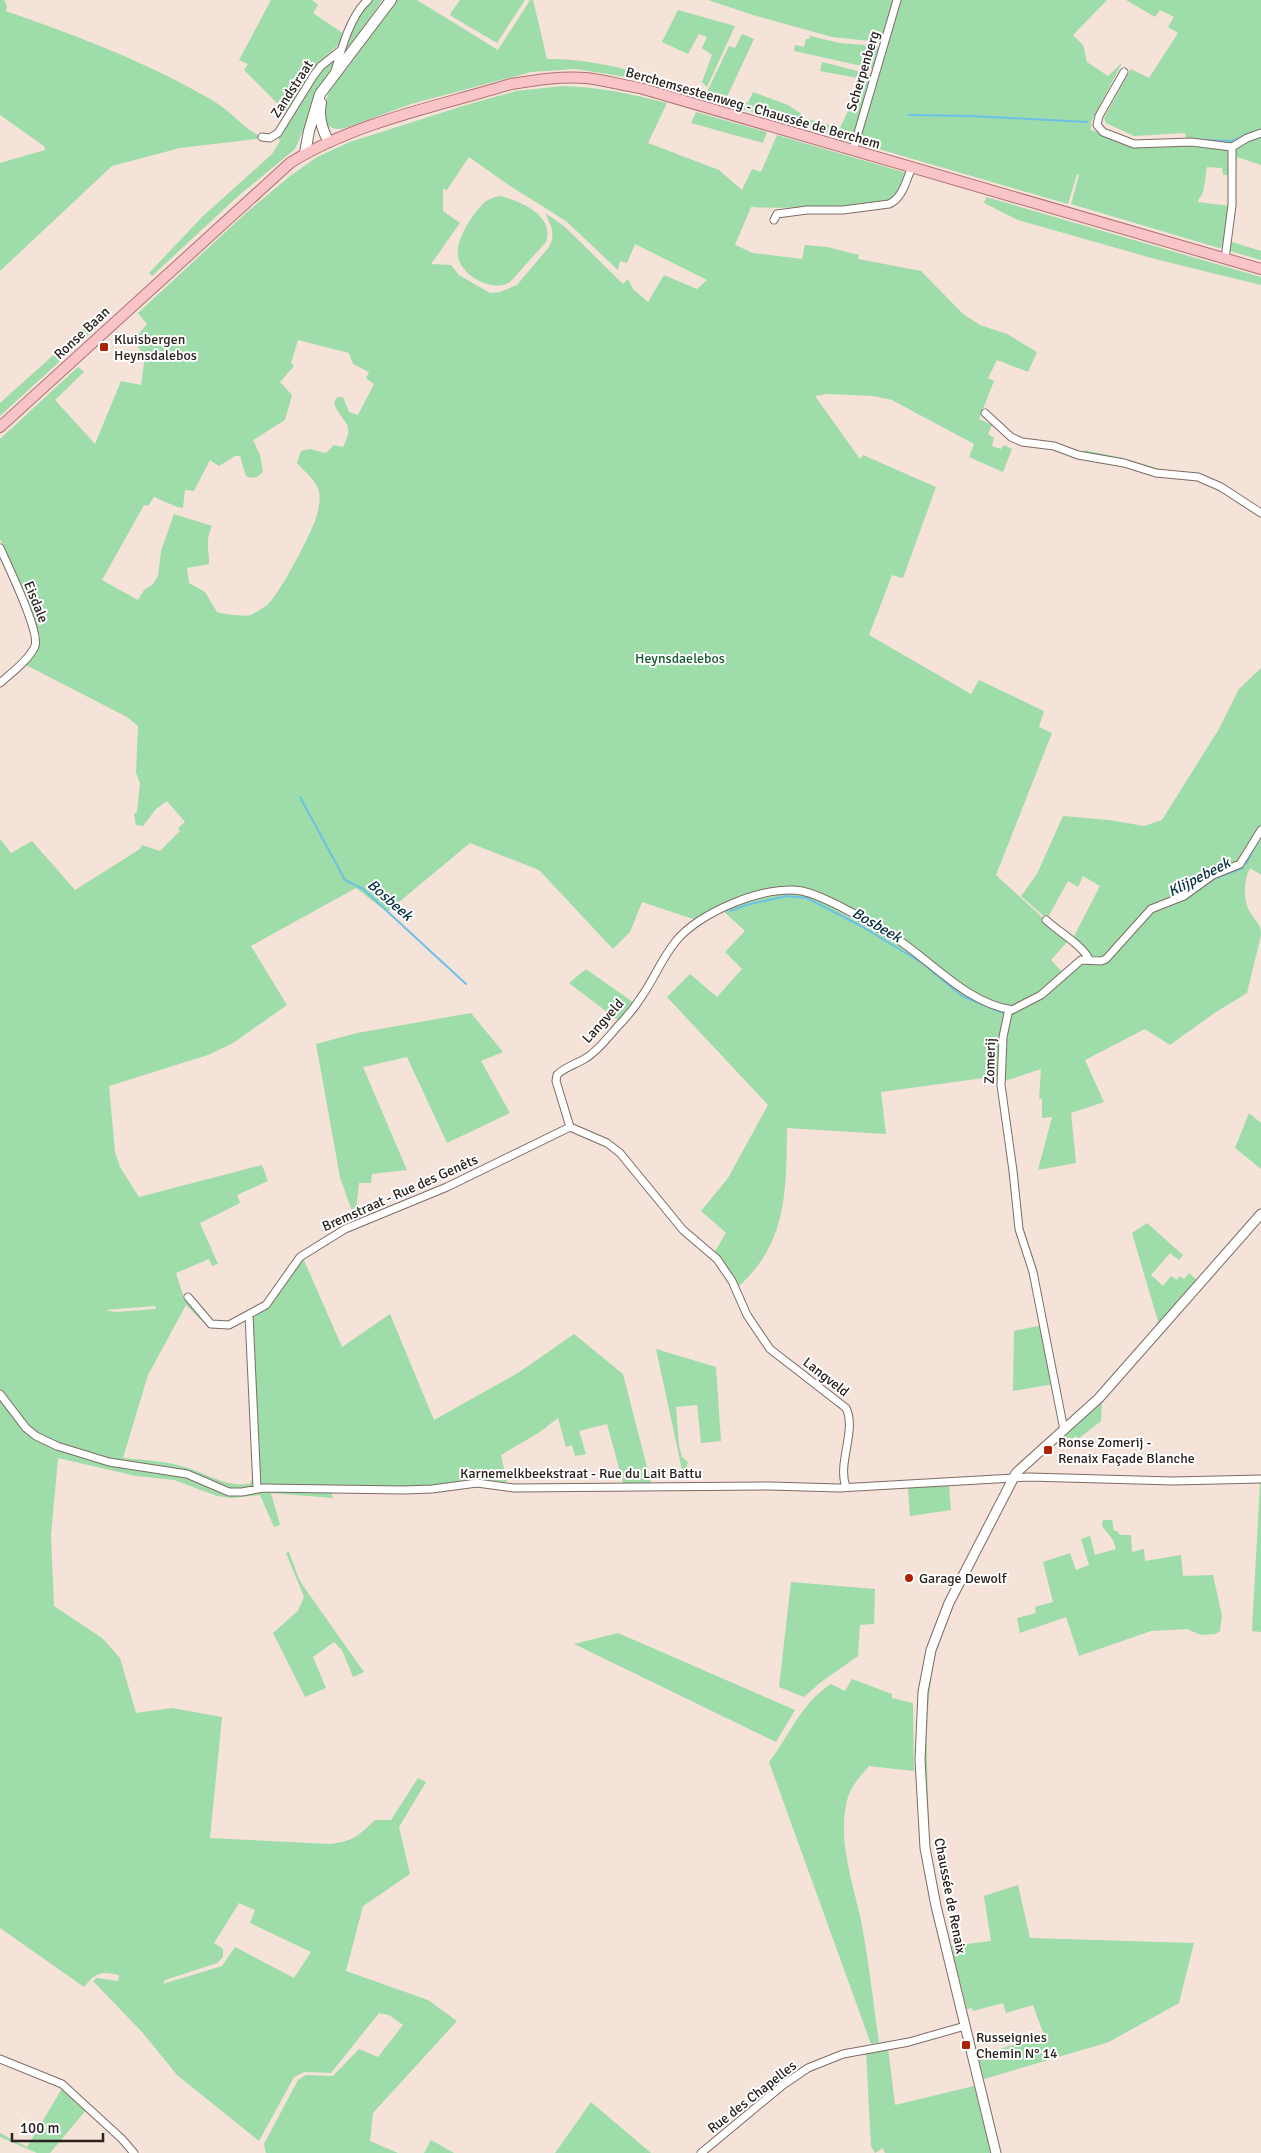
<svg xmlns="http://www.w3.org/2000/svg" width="1261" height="2153" font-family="Signika,sans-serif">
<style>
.green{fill:#9edca9;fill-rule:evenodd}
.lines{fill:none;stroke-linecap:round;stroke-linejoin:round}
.stream{stroke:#6cc2e6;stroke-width:2}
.minor-casing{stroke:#7d6c64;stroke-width:9}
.tertiary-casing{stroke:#7d6c64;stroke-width:11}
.secondary-casing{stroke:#7d6c64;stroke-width:12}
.primary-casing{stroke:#ae7275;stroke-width:12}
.minor{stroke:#fff;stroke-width:7}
.tertiary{stroke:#fff;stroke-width:9}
.secondary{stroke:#fff;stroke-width:10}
.primary{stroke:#f9c4c8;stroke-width:10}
.poi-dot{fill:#af2201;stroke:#fff;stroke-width:2}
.labels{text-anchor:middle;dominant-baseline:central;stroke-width:4;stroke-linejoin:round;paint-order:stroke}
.street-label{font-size:14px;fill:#29221f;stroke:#fff}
.poi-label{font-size:14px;fill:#29221f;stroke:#fff;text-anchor:start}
.park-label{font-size:14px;fill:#155a2a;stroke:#fff}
.water-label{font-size:15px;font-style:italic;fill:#093241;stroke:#fff}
</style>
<rect width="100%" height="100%" fill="#f5e2d9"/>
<!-- green -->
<path class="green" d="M0,0h4l3,6 -1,5c71,25 144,52 209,91 18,11 30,28 49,36l-84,10 -68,18 -112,105v-108l45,-13 -1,-4 -44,-31z
M271,0h41l6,5 -5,8 31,21 -5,10 -21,19 -31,50 -43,-43 4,-6 -9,-4z
M372,0h10c-4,7 -33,48 -36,49l10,-30z
M396,0h21l81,50 32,-50h3l14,59c34,0 64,6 96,15l-4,5 -63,-10 -45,3 -120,32 -66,24c-8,2 -12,1 -18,-3 -4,-19 -2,-26 7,-43z
M460,0h65l-28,43 -46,-27 -1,-2z
M708,0h188l-13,41 -3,1 -48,-5 -79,-22z
M901,0h206l-34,35 10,10 4,17 21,14 14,-13 -31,59v8l37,14 90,1 -1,-5 -31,-1 -1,-6 -51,3 -28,-13 -2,-5 27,-49 18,9 29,-45 -10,-6 6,-10 -14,-7 -5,7 -29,-17h135v165l-24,-8 -1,10 -5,-1v9h-8l-1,-7 -15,-1c-2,7 -1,13 -3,20 0,6 -5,10 -6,15l32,4 -6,41 -5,1 -148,-44 8,-29 -2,-1 -9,30 -203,-59 -4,-10 15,-56z
M678,10l57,16 -28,61 -5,-5 10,-27 -10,-7 5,-11 -8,-3 -11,20 -26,-12z
M742,34l12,5 -27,58 21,6 5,-11 35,13 12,8 4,5 36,10 23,-49 -43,-8 2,-9 51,13 -20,63 -3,2 -143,-41 -1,-5 23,-48 6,2z
M810,36l30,7 37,3 3,2 -5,21 -81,-18 1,-6 9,2 2,-8h3z
M335,59l-40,90 -58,48 -85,79 -3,-3 54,-57 69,-62 8,-13 -2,-4 39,-63z
M563,86c36,1 69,8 104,17l-19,40 71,27 23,20 10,-21 9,3 16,-37 126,37 2,2c-3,9 -5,18 -12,24 -11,9 -124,11 -142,9l-16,38 18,8 49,6 3,-14 22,2 32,8 -1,4 63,12 42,43 17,11 27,9 30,18 -9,20 -31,-12 -9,18 6,3 -15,38 13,6 -4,9 6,4 -2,8 9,3 3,-4 8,4 -9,23 -34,-15 5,-13 -82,-44 -19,-4 -46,-2 -12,2 45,63 3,-4 73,32 -33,91 -11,-3 -23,60 102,59 8,-14 65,31 -5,16 13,6 -56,142 72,66 -17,19 13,14 -19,17 -30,14h-11l-38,-15 -34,-29 -126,-71 -57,6 -53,24 -54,-18 -12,30 -17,17 -74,-79 -69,-27 -83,69 -31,-24 -105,58 36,59 -54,38 -25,12 -99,31 6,66 5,15 19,30 123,-32 6,16 -31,14 3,8 -40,20 18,41 -6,2 -3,-7 -33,14 7,22 25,28 -2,2 -20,-20 -38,70 -25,83c22,2 44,3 65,10 22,7 37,19 62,16l4,-10 -3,-156 16,-10 36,-50 39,89 48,-33 44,106 84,-47 56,-39 49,40 28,109h-28l-16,-59 -28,7 7,23 -11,2 -3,-11 -6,2 -8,-29 -18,14 -39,23 6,27 -39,-2 -52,8 -87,-1 4,11 -62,-5 9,32 -6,2 -14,-32 -28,3 -15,-2 -43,-16 -38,-4 -78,-18 -7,78 3,70 48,32 18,20 16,55 36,-5 50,9 -12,121 120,6c24,-3 28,-8 45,-24h16l27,-42 8,4 -27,45 11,47 -47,32 -17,65 82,29 29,21 -84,92 -3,28 28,12h-132l-2,-9 34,-64 8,-5 27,1 26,-27 19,8 25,-32 -14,-10 -10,-2 -48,60 -27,-1 -10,5 -35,64 -82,-66 -35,-43 -49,-51 4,-3 21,3 1,-6c-19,-4 -23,-3 -35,12l-84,-59v-1089l11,14 21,-12 43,49 65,-41 2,-4 18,6 20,-20 -2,-3 7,-6 -18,-21 -11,8 -13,17 -7,-1 -2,-11 3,-2 3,-29 -4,-10 2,-47 -11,-9 -103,-53 14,-19 2,-9 -40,-97v-100l78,-72 6,5 -29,28 40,44 26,-63 20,4 4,-29 -7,-9 6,-6 -6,-6 9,-11 -9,-11 108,-100 44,-37 27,-19 33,-15 116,-37 50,-14zM469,157l41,29 56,35 52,49 2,-9 7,2 8,-19 72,36 -10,9 -33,-14 -16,27 -15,-13 -5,-10 -5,5 -59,-58 -19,-13c6,12 11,21 4,34l-32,38 -17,7 -10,1 -31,-18 -8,-10 -20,-1 29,-41 -17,-12v-22l4,1zM298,340l51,13 4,11 16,8 -3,6 8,6 -16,31 -9,-3 -6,-15h-6l-3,6c8,21 22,19 9,44l-9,-2 -8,8 -16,-4 -9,2 -4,12c7,8 19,17 22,28 2,9 -1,21 -4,30 -6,16 -36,75 -48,84 -4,3 -12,8 -16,10 -4,2 -29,-1 -34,-3l-12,-20 -16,-9 -2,-15 22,-4c0,-15 -4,-23 3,-38l-38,-12 -13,37 -3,25 -5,8 -9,6 -6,10 -36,-20 42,-75 4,1 6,-9 23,10 6,1 2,-18 9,1 16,-31 9,6 16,-10h5l6,20c8,3 11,2 17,-4l-3,-17 -7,-15 32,-20 7,-25 -12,-13 14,-16 -3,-3zM155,1306l1,3 -41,3 -10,-2zM239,1903l16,7 -5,13 61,29 -17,26 -59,-31 -13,19 -59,18 2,-4 52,-17 6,-6v-8l-9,-6z
M696,112l71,20 -4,11 -72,-20z
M500,196c21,5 55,20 46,46l-36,40c-17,11 -49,-6 -52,-26 -3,-15 16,-45 27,-54 5,-4 10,-5 15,-6z
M986,197l275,80v8l-106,-26 -137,-39 -34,-17z
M1229,241l32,10v9l-31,-9z
M88,324l6,6 -94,86v-13z
M1084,450l39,8 44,13 32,2 22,10 40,26 -41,-24 -137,-31z
M1261,668v159l-18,32 -49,29 -32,14 -58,56h-12l-20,-18 28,-54 -17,-10 -5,11 -10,-6 -21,38 -26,-23 16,-22 26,-58 46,4 35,6 18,-6 57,-91 20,-40z
M1261,832v43l-11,-7c-7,13 -7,34 1,46 6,9 10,10 10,21l-14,58 -34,21 -43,31 -25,-16 -60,31 19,42 -33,11 5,50 -38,7 14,-53 -10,1v-19h-3l2,-30 -39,13 3,-39 6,-28 73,-53h14l46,-45 61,-35 31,-13z
M788,893l31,3 14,12 69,37 30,22 74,45 -6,22 -2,42 -117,16 5,42 -99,-6c-1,63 1,114 -49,159l-24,-34 12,-20 -25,-22 27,-33 40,-73 -101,-108 23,-23 27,23 25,-28 -17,-17 20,-21 -23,-21 17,-7z
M586,969l48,34 -15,18 -50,-38z
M471,1013l32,39 -22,9 29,52 -63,30 -40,-86 -44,10 44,103 -35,4 -1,9h-12l-4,37 -15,-43 -24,-133 41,-11z
M1249,1113l12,10v46l-26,-21z
M1147,1223l36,32 -4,5 -9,-7 -19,22 12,11 8,-10 6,4 3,-4 4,3 5,-6 8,7 -42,47 3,-6 -26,-88z
M1043,1325l11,59 -41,7 1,-60z
M656,1349l60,18 5,74 -20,2 -4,-38 -21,2 3,39 3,11 6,5 -3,9 1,7 -2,1z
M1102,1402l-1,19 -23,18 -2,-3 -7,6 -4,-8z
M1260,1482h1v150l-9,-1z
M949,1485l2,25 -41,6 -2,-28z
M1103,1520h9l2,11h3l3,4h11l1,17 12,-3 1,12 36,-6 2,21 30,-1 9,41 -2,15 -5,3 -14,1 -14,-6 -36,2 -72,25 -13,-39 -46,16 -3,-15 19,-5 -1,-6 18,-5 -10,-40 27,-9 6,17 13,-5 -8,-26 9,-3 5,19 21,-6 -3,-9 -11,-14z
M289,1552l10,27 7,11 58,82 -11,5 -11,-27 -8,-8 -21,15 13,31 -21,9 -32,-64 25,-22 6,-14 -18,-44z
M791,1582l84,7 -1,35 -14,1 -2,31 -37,26 -17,15 -25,-10z
M618,1633l177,77 -19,32 -202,-98z
M935,1647l2,1c-14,58 -10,116 -8,176h-2l-3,-26v-96z
M852,1679l40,15v4l21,5 1,68 -45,-5c-8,9 -17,19 -21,31 -12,41 5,84 13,124 8,40 12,81 18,121l-8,2 -102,-282c21,-27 32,-59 62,-78l14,7z
M1018,1885l12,53 164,5 -15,60 -70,39 -125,37 -6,-23 66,-21 -11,-30 -27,8 -3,-10 -30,8 -1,-3 -5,1 -16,-63 40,-5 -7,-45z
M888,2048l7,57 79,-19 17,67h-106l-2,-5 -8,5 -4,-7 -5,-95z
M63,2087l24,22 -37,44h-13l-37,-16v-4l27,14z
M591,2102l60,51h-96z
M431,2140l23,13h-30z"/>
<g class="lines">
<!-- stream -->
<path class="stream" d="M909,115l62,1 116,6
M1204,140l28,1 25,-10
M300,797l45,83 18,9 103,95
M1246,864l9,-18
M1213,879l30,-11
M1187,898l8,-6
M730,911l16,-6 41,-9 20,2 54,28 61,37 40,33 41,17
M1046,995l21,-19"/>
<defs>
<path id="minor" d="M335,71c6,-21 16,-57 33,-71
M1124,72l-25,44 -2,9 6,7 31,12 57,-2 41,5
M262,137l8,1 8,-5 36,-58 7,-9 20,-16
M1232,147l15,-9 14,-5
M853,150l44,-150
M774,220l3,-6 30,-4h36l46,-6c14,-6 17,-24 23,-37
M1225,259l7,-54v-58
M985,413l26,24 11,5 32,4 24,9 46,8 32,10 42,4 23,10 40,26
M0,548c8,18 40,83 35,98 -6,14 -24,27 -35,37
M1046,920c13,12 36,25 43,39
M1009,1009l-6,28 -2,48 12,86 6,58 14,43 31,158
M188,1297l23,27 18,1 37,-20 34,-48 45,-28 102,-42 123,-60
M249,1315l8,173
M0,1394l26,34 10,8 21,10 52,16 78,12 42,18h13l21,-4 140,2 29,-1 45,-6 37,5 256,-2 69,2 190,-11 144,4 88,-2
M846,1487c-9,-24 11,-57 0,-79l-76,-59 -23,-34 -15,-34 -15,-22 -34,-29 -63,-77 -13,-10 -37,-16 -14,-46 1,-6c7,-8 20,-11 29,-17 12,-7 23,-22 32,-32 9,-9 17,-19 24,-30 12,-17 20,-38 34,-55 22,-28 90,-57 126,-50 27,6 74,35 98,50 35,24 68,62 112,69l29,-15 40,-35 20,1 5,-2 45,-50 33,-13 29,-21 27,-11 21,-34
M0,2059l62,25 60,55 12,14
M701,2153l82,-68 25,-17 35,-14 66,-12 56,-16"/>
<path id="tertiary" d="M996,2153l-60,-247 -11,-58 -5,-88 3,-68 8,-42 18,-47 67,-130 83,-75 162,-184"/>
<path id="secondary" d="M321,103c-3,14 1,27 8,39
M305,153l4,-22 11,-37 71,-94"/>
<path id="primary" d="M0,427l290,-264c65,-41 149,-57 221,-79 25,-4 50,-8 75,-6 18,2 36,7 54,10l621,181"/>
</defs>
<!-- minor casing -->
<use href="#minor" class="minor-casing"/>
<!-- tertiary casing -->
<use href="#tertiary" class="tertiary-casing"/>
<!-- secondary casing -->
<use href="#secondary" class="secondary-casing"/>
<!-- primary casing -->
<use href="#primary" class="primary-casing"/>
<!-- minor -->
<use href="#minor" class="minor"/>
<!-- tertiary -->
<use href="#tertiary" class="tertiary"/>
<!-- secondary -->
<use href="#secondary" class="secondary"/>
<!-- primary -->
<use href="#primary" class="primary"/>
</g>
<!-- markers -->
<g class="poi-dot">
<rect x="99" y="342" width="10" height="10" rx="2.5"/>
<rect x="1043" y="1445" width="10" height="10" rx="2.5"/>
<circle cx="909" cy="1578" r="5"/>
<rect x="961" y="2040" width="10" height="10" rx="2.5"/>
</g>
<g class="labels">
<!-- street labels -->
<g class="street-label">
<text transform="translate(863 71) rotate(-73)">Scherpenberg</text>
<text transform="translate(292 89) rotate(-57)">Zandstraat</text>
<text transform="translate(753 108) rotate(16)">Berchemsesteenweg - Chaussée de Berchem</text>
<text transform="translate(82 333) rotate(-43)">Ronse Baan</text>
<text transform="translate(36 602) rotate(68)">Eisdale</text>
<text transform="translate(603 1021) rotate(-48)">Langveld</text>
<text transform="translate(990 1061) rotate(-88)">Zomerij</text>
<text transform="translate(400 1193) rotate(-24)">Bremstraat - Rue des Genêts</text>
<text transform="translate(826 1377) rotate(38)">Langveld</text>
<text x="581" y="1473">Karnemelkbeekstraat - Rue du Lait Battu</text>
<text transform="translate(950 1896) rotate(79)">Chaussée de Renaix</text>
<text transform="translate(752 2097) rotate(-38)">Rue des Chapelles</text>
</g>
<!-- poi labels -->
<g class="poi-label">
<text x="114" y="339">Kluisbergen<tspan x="114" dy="16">Heynsdalebos</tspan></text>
<text x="1058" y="1442">Ronse Zomerij -<tspan x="1058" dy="16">Renaix Façade Blanche</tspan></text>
<text x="919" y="1578">Garage Dewolf</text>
<text x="976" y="2037">Russeignies<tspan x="976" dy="16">Chemin N° 14</tspan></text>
</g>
<!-- park labels -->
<g class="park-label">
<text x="680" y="658">Heynsdaelebos</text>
</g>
<!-- water labels -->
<g class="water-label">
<text transform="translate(1199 877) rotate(-27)">Klijpebeek</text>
<text transform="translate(390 900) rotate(41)">Bosbeek</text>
<text transform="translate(877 925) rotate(30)">Bosbeek</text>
</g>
</g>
<!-- scale -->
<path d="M12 2133v8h91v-8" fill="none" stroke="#29221f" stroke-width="2.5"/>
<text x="20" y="2133" font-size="15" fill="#29221f" stroke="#ffffff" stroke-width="4" paint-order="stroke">100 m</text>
</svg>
